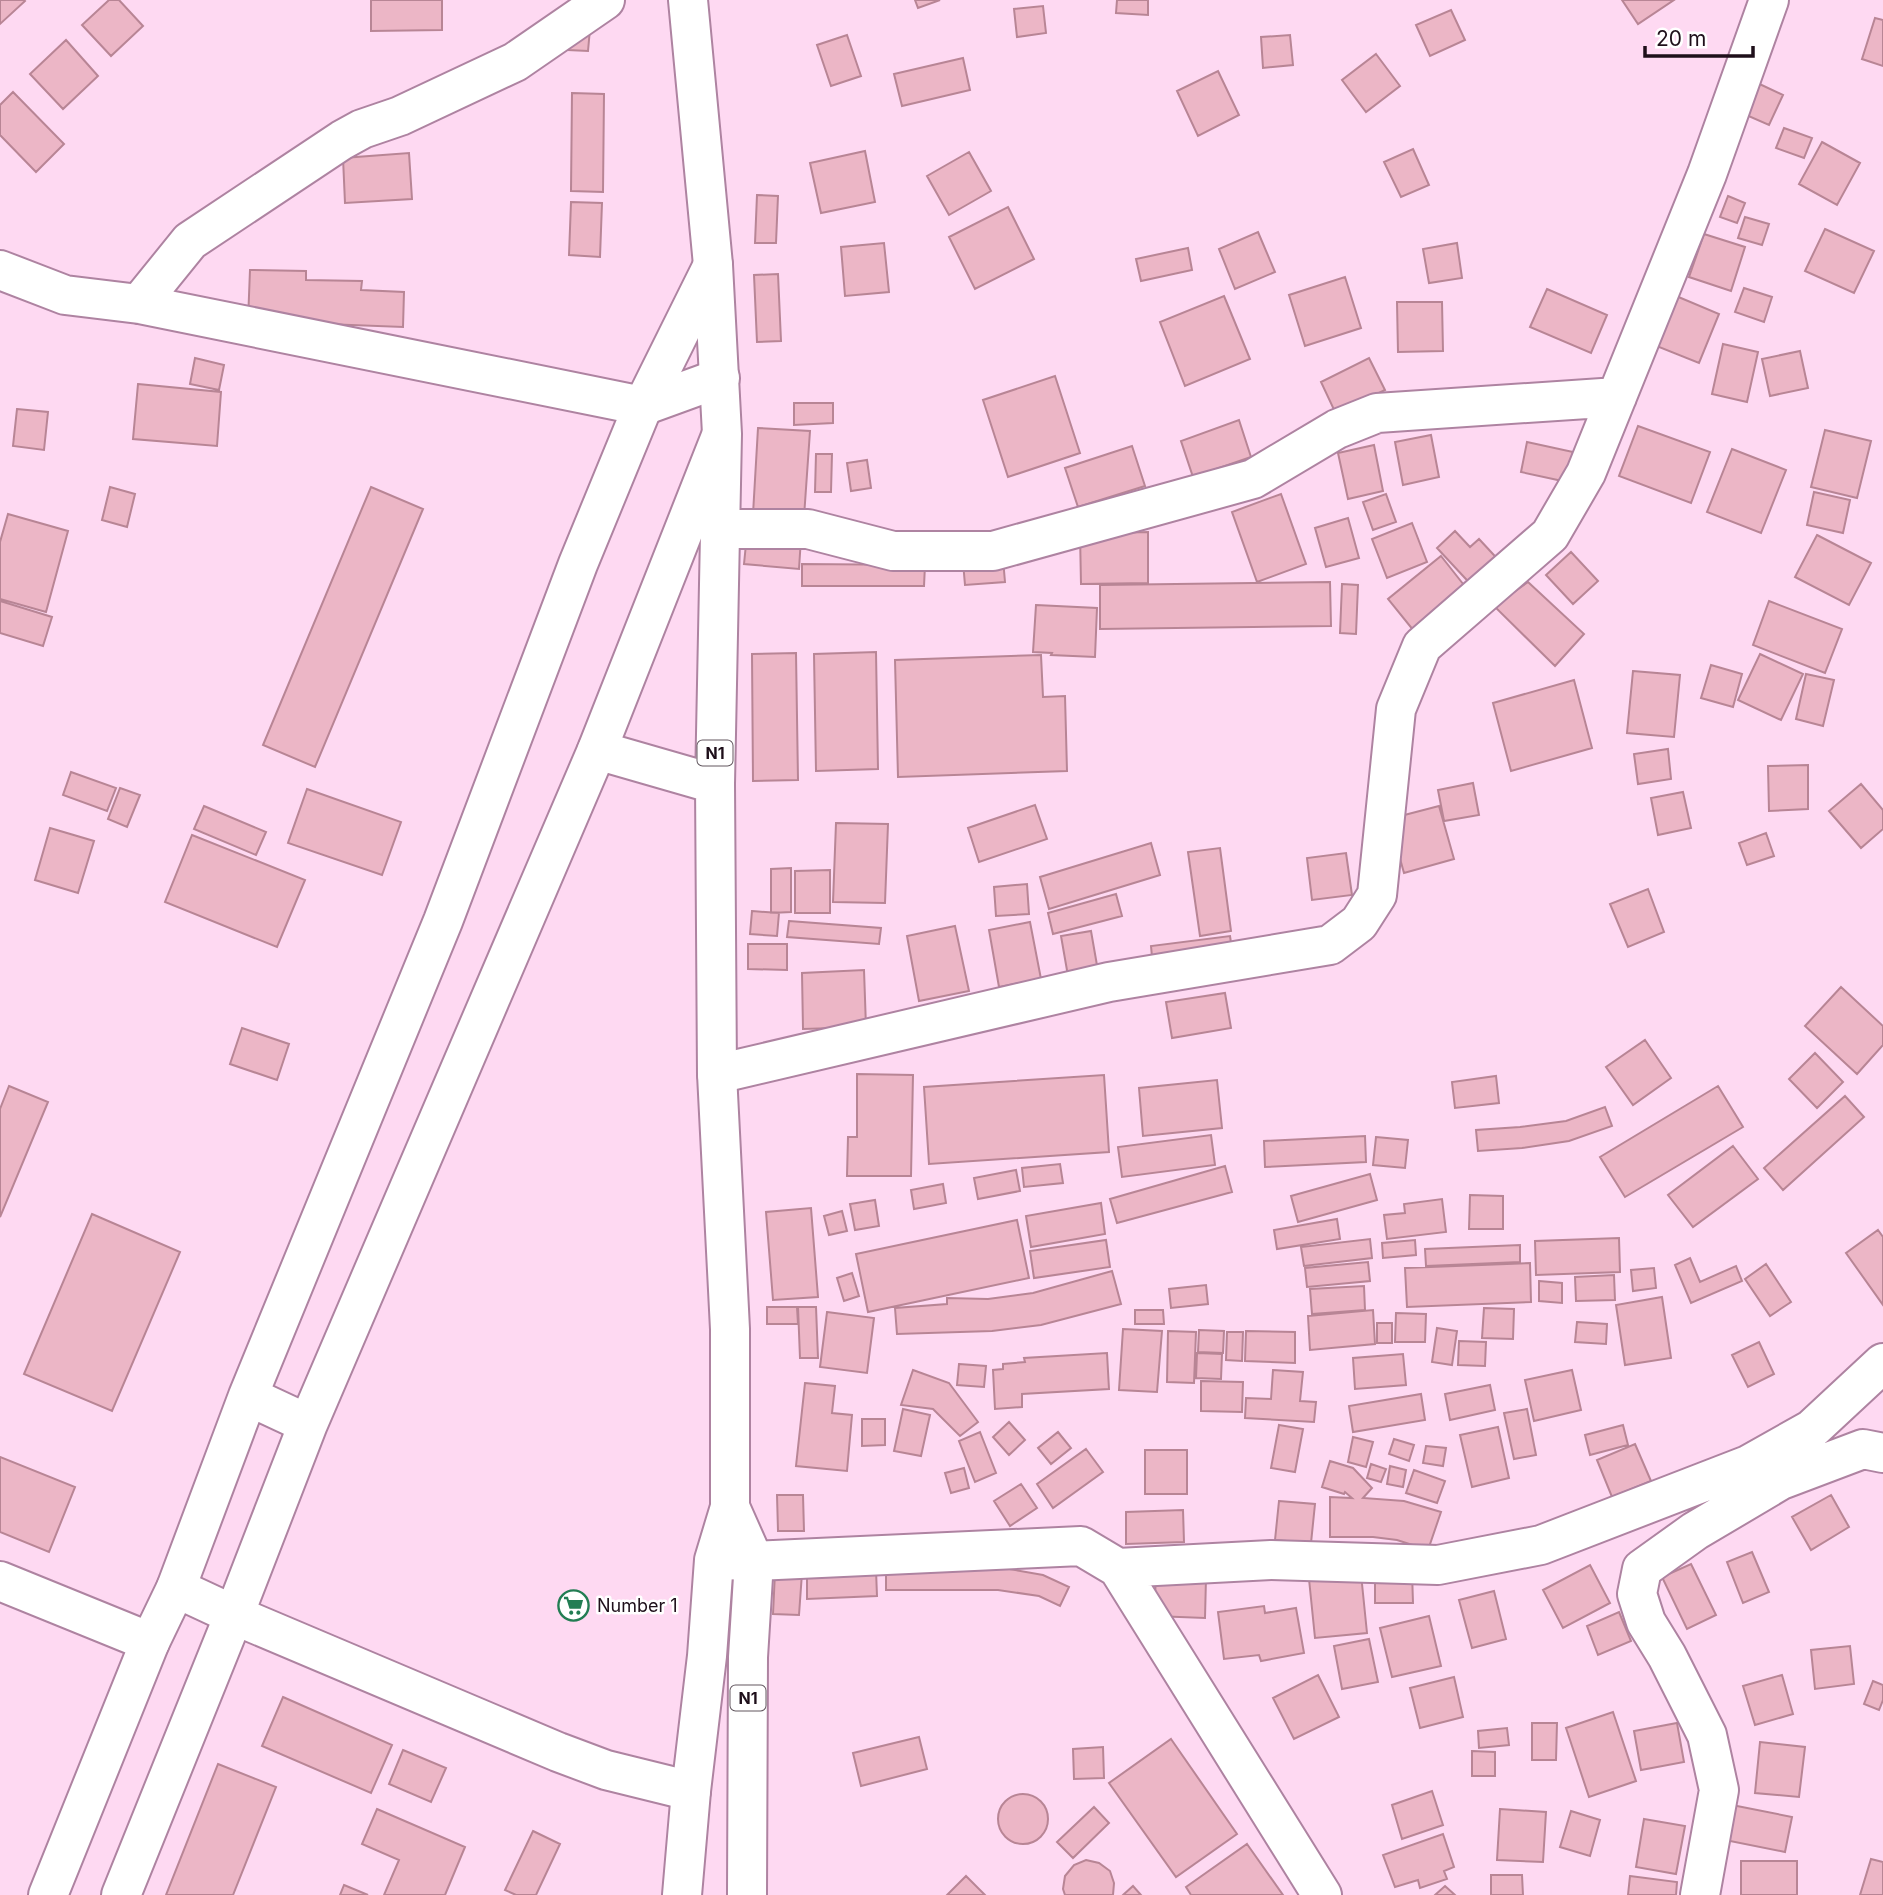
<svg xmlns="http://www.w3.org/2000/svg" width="1883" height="1895" font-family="Inter,sans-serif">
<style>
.building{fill:#ecb6c6;stroke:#b88595;stroke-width:2}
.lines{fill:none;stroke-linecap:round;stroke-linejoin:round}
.minor-casing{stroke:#ae83a1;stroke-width:42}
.tertiary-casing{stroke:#ae83a1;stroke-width:42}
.trunk-casing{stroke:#ae83a1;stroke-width:42}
.minor{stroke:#fff;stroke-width:38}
.tertiary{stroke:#fff;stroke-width:38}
.trunk{stroke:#fff;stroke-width:38}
.labels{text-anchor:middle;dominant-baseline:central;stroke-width:5;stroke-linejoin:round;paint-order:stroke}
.shield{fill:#fff;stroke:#62575f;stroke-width:2}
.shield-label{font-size:16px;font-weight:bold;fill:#1e0f1a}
.poi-label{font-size:18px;fill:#1e0f1a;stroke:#fff;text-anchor:start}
</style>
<rect width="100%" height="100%" fill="#fed9f2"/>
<!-- building -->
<path class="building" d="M0,0h24l1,1 -25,23z
M109,0h10l24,26 -32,30 -29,-31z
M371,0h71v30l-71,1z
M915,0h25l-22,8z
M1117,0h31v15l-32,-2z
M1622,0h52l-36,24z
M1043,6l3,27 -29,4 -3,-28z
M1451,10l14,30 -35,16 -14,-31z
M1875,18l8,2v46l-21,-7z
M568,27l22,2 -2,22 -20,-1z
M847,35l14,41 -30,10 -14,-41z
M1290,35l3,30 -30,3 -2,-31z
M66,40l32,36 -35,33 -33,-35z
M1376,54l24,32 -34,26 -24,-32z
M963,58l7,32 -68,16 -8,-32z
M1218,71l21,44 -41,21 -21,-45z
M1751,80l32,15 -14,30 -32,-14z
M13,92l51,52 -28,28 -36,-37v-30z
M572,93l32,1 -1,98 -32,-1z
M1784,128l28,10 -8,20 -28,-10z
M1822,142l38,21 -23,42 -38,-21z
M1413,149l16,36 -28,12 -17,-35z
M865,151l10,51 -54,11 -11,-50z
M969,152l22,39 -42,24 -22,-39z
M409,153l3,46 -67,4 -2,-45z
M757,195l21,1 -2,47h-21z
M1728,196l17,7 -8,20 -17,-6z
M571,202l31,1 -2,54 -31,-2z
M1008,207l26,52 -59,30 -26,-52z
M1745,217l24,7 -7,21 -24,-7z
M1825,229l49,22 -20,42 -49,-22z
M1258,232l17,40 -40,17 -16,-40z
M1704,234l41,13 -14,44 -42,-14z
M884,243l5,49 -44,4 -4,-49z
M1457,243l5,35 -33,5 -6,-34z
M1188,248l4,22 -51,11 -5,-22z
M250,270l56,1v9l56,1 -1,9 43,2 -1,35 -155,-6z
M778,274l3,67 -24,1 -3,-67z
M1345,277l16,51 -56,18 -16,-51z
M1744,288l28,9 -8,25 -29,-10z
M1547,289l60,26 -16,38 -61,-26z
M1669,293l50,21 -20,49 -50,-20z
M1224,296l26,63 -65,27 -25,-64z
M1397,302h45l1,49 -45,1z
M1723,344l35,8 -11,50 -35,-8z
M1800,351l8,37 -38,8 -8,-37z
M195,358l29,7 -5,25 -29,-6z
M1369,358l16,32 -49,24 -15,-32z
M1055,376l25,77 -72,24 -25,-77z
M138,384l83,8 -4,54 -84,-7z
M794,403h39v20l-39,2z
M17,409l31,3 -4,38 -31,-4z
M1239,420l12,37 -58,20 -12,-36z
M1638,426l72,26 -19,51 -72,-27z
M758,428l52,3 -6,86 -51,-3z
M1825,430l46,11 -14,57 -46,-11z
M1431,435l8,42 -36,8 -8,-43z
M1527,442l46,10 -6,30 -46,-10z
M1374,445l9,46 -35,8 -10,-46z
M1132,446l13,40 -67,21 -13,-39z
M1732,449l54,21 -25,63 -54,-21z
M816,454h16l-1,38h-16z
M867,460l4,28 -20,3 -4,-28z
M110,487l25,7 -8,33 -25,-7z
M371,487l52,22 -108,258 -52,-22z
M1814,492l36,8 -7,33 -36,-8z
M1281,494l25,70 -49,18 -25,-70z
M1386,494l10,28 -23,8 -10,-28z
M8,514l60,17 -22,81 -46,-13v-57z
M1348,518l11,40 -33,9 -11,-39z
M1412,523l15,39 -40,16 -15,-39z
M1455,531l15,16 9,-8 26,28 -27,25 -41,-44z
M1148,532v51l-67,1 -1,-50z
M747,534l54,4 -2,31 -55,-5z
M1817,535l54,28 -22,42 -54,-28z
M1571,552l27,29 -25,23 -27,-29z
M1441,556l30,38 -53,42 -30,-37z
M1003,559l2,23 -40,3 -2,-23z
M802,564l123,1 -1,21h-122z
M1330,582l1,44 -231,3v-44z
M1528,582l56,52 -29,32 -61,-60z
M1342,584l16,1 -2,49 -16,-1z
M0,601l52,16 -9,29 -43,-13z
M1769,601l73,28 -17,44 -72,-28z
M1036,605l61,3 -2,49 -44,-2 1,-2 -19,-1z
M876,652l2,117 -62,2 -2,-117z
M796,653l2,127 -45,1 -1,-127z
M1760,654l43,20 -22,46 -43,-20z
M1041,655l2,42 22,-1 2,75 -169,6 -3,-117z
M1711,665l31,9 -9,33 -32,-9z
M1633,671l47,4 -6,62 -47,-4z
M1806,674l28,6 -11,46 -27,-7z
M1574,680l18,68 -81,23 -18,-68z
M1668,749l3,30 -33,5 -4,-30z
M1808,765v44l-39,2 -1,-45z
M71,772l45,16 -9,23 -44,-16z
M1473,783l6,32 -35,6 -6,-31z
M1861,784l22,26v19l-22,19 -32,-37z
M120,788l20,7 -13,32 -19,-8z
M307,789l94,33 -19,53 -94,-32z
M1683,792l8,36 -33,7 -7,-37z
M1035,805l12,34 -68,23 -11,-34z
M204,806l62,26 -10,23 -62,-26z
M1439,806l15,53 -50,14 -15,-54z
M836,823l52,1 -3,79 -52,-1z
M50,828l44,13 -16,52 -43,-13z
M1766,833l8,23 -27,9 -8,-22z
M192,835l113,45 -28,67 -112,-45z
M1151,843l9,32 -111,34 -9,-32z
M1220,848l11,83 -31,5 -12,-84z
M1346,853l6,42 -40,5 -5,-42z
M791,868v44l-20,1v-44z
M830,870v43h-35v-42z
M1027,884l2,30 -33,2 -2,-29z
M1648,889l16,43 -36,15 -18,-43z
M1116,894l6,22 -69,18 -5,-21z
M752,911l27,2 -2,23 -27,-2z
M789,921l92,7 -2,16 -92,-7z
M1030,922l11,57 -42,8 -10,-57z
M955,926l14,65 -50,10 -12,-65z
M1091,931l7,40 -30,5 -7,-40z
M1230,936l3,20 -80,11 -2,-21z
M748,944h39v26l-39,-1z
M864,970l2,57 -63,2 -1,-56z
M1841,987l42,39v19l-26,29 -52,-48z
M1225,993l6,35 -59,10 -6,-36z
M242,1028l47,16 -12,36 -47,-16z
M1645,1040l26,38 -38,27 -27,-38z
M1815,1053l28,29 -26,26 -28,-29z
M857,1074l56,1 -2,101h-64l1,-39h9z
M1104,1075l5,77 -180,12 -5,-77z
M1496,1076l3,27 -44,5 -3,-26z
M1217,1080l5,48 -79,8 -4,-48z
M9,1086l39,16 -48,115v-108z
M1718,1086l25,41 -118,70 -25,-40z
M1845,1096l19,21 -81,73 -19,-22z
M1605,1107l7,19 -43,15 -47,7 -44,3 -2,-21 44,-3 46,-6z
M1211,1135l4,30 -93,12 -4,-30z
M1365,1136l1,26 -101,5 -1,-26z
M1376,1137l32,3 -3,28 -32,-3z
M1733,1146l25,33 -65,48 -25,-32z
M1060,1164l3,19 -39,4 -2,-19z
M1225,1166l7,26 -115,31 -7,-24z
M1016,1170l4,21 -42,8 -4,-21z
M1370,1174l7,26 -79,22 -7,-26z
M943,1184l3,19 -32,6 -3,-19z
M1470,1195l33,1v33h-34z
M1442,1199l4,33 -59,7 -3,-24 21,-2 -1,-9z
M875,1200l4,26 -24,4 -5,-26z
M1101,1203l4,31 -74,13 -5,-31z
M811,1208l7,89 -45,3 -7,-88z
M842,1211l5,20 -18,4 -5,-19z
M92,1214l88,38 -68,159 -88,-37z
M1337,1219l3,20 -63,10 -3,-19z
M1017,1220l12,58 -161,34 -12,-58z
M1878,1230l5,7v68l-37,-52z
M1619,1238l1,34 -84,3 -1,-34z
M1370,1239l2,19 -68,8 -3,-19z
M1106,1240l4,27 -76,11 -4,-27z
M1415,1240l1,15 -33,3 -1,-15z
M1520,1245v17l-94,4 -1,-17z
M1690,1258l10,24 36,-16 6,15 -51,22 -16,-38z
M1368,1262l2,19 -63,6 -2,-19z
M1530,1263l1,39 -124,5 -2,-39z
M1766,1264l25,38 -21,14 -25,-37z
M1654,1268l2,20 -23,3 -2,-21z
M1112,1271l9,33 -80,21 -49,6 -95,3 -2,-26 52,-4v-6l41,1 45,-6z
M852,1273l7,23 -15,5 -7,-23z
M1614,1275l1,25 -39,1 -1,-24z
M1539,1281l23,2v20l-23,-2z
M1206,1285l2,19 -37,4 -2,-19z
M1364,1286l1,24 -53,4 -2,-25z
M1662,1297l9,61 -46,7 -9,-60z
M767,1307h30l1,17h-31z
M798,1307h18l2,51h-18z
M1484,1308l30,1 -1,30 -31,-1z
M1135,1310h28l1,14h-29z
M1373,1310l2,34 -65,6 -2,-34z
M827,1312l47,6 -7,55 -47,-6z
M1396,1313l30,1 -1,28h-30z
M1577,1322l30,2 -1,20 -31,-2z
M1377,1323h15v20h-15z
M1437,1328l20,3 -5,34 -20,-3z
M1123,1329l39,2 -5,61 -38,-2z
M1199,1330l25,1 -1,22 -25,-1z
M1168,1331l28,1 -2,51 -27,-1z
M1246,1331l49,1v31l-50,-2z
M1227,1332h16l-1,29 -16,-1z
M1459,1341l27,1 -1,24 -27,-1z
M1759,1342l15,32 -26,13 -16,-32z
M1107,1353l2,36 -87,5v13l-27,2 -2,-39 10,-1v-5l22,-2 -1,-4z
M1197,1353l25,1 -1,25 -25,-1z
M1403,1354l3,31 -51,4 -2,-31z
M959,1364l27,2 -2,21 -27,-2z
M913,1370l36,13 29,39 -18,14 -27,-27 -32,-4z
M1273,1370l30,2 -3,29 16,1 -2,20 -69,-4 1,-20 25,1z
M1572,1370l9,40 -47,11 -9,-41z
M1201,1381l42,1 -1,30 -41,-1z
M805,1383l30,3 -3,27 20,2 -5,56 -51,-5z
M1490,1385l5,25 -45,10 -5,-26z
M1421,1394l4,26 -72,12 -4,-26z
M903,1409l27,6 -9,41 -27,-5z
M1527,1409l9,46 -22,4 -10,-46z
M862,1419h23v26l-23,1z
M1009,1422l16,18 -16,15 -16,-18z
M1279,1425l24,4 -8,43 -24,-4z
M1623,1425l5,20 -38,10 -5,-20z
M1498,1427l11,51 -37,9 -12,-52z
M980,1432l16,41 -21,9 -16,-41z
M1058,1432l13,16 -20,16 -13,-16z
M1353,1437l20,5 -7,25 -18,-5z
M1394,1439l20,6 -5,16 -20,-7z
M1635,1444l16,37 -39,16 -15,-37z
M1426,1446l20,2 -3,18 -20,-3z
M1086,1449l17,23 -50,36 -16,-24z
M1145,1450h42v44h-42z
M0,1457l75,30 -26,65 -49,-20z
M1330,1461l23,7 19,20 -9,10 41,3 37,11 -13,38 -31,-10 -24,-3h-43v-40l22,1 -7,-6 -1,2 -22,-7z
M1371,1464l15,5 -5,13 -14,-4z
M1390,1466l16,4 -3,17 -16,-3z
M964,1468l5,20 -18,5 -6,-20z
M1414,1470l31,11 -8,22 -31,-10z
M1021,1484l16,24 -27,18 -16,-25z
M777,1495h26l1,36h-26z
M1831,1495l18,32 -38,23 -19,-33z
M1279,1501l36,3 -4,39 -36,-3z
M1183,1510l1,32 -58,2v-32z
M1752,1552l17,40 -26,11 -16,-41z
M1691,1564l25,51 -29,14 -25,-52z
M1590,1565l20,38 -47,25 -20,-38z
M998,1567l45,8 26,12 -9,19 -21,-10 -41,-6h-112v-22z
M876,1570l1,26 -70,3v-26z
M775,1572l27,1 -3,42 -26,-1z
M1375,1572h37l1,31h-38z
M1361,1574l6,59 -52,5 -6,-59z
M1156,1576l50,2 -1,40 -51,-2z
M1494,1591l12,48 -34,9 -13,-48z
M1264,1606l1,7 31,-5 8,45 -43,8 -2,-6 -35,4 -6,-47z
M1619,1612l12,29 -33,14 -11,-29z
M1429,1616l12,50 -49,11 -12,-49z
M1369,1639l9,43 -36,7 -8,-43z
M1850,1646l4,38 -39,5 -4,-39z
M1318,1675l21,42 -45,22 -21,-41z
M1782,1675l11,39 -38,11 -12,-39z
M1454,1677l9,40 -43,11 -10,-40z
M1873,1681l10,4v15l-4,10 -15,-6z
M283,1697l109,48 -21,48 -109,-47z
M1613,1712l23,69 -47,16 -23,-69z
M1532,1723h25l-1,37h-24z
M1677,1723l7,39 -43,8 -7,-39z
M1507,1728l2,17 -30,3 -1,-17z
M919,1737l8,32 -66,17 -8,-33z
M1171,1739l66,95 -61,43 -67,-94z
M1760,1742l45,5 -6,50 -44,-4z
M1103,1747l1,31 -30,1 -1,-30z
M403,1750l43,18 -15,34 -42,-18z
M1472,1751l23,1v24h-23z
M218,1764l58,23 -43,108h-67z
M1432,1791l11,34 -41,14 -10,-34z
M998 1819a25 25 0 1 1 50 0a25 25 0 1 1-50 0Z
M1732,1805l60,12 -7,35 -60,-12z
M1094,1807l15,16 -36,35 -16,-16z
M377,1809l88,38 -20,48h-61l15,-35 -37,-16z
M1500,1809l46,3 -3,50 -46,-2z
M1571,1811l29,9 -10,36 -30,-9z
M1644,1819l41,7 -9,48 -40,-7z
M533,1831l27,13 -24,51h-20l-11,-5z
M1443,1834l11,33 -10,4 3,8 -27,9 -2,-8 -23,7 -12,-32z
M1247,1844l36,51h-92l-5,-8z
M1871,1859l12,3v33h-23z
M1086,1860l13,3 11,8 4,12 -1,12h-48l-2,-6 2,-13 9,-11z
M1741,1861h56v34h-56z
M1491,1875h31l1,20h-32z
M966,1876l19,19h-38z
M1630,1876l47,6 -1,13h-48z
M344,1885l24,10h-28z
M1133,1886l8,9h-18z
M1445,1886l10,9h-20z"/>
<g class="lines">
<defs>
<path id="minor" d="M0,270l65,25 74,9 504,102 77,-28
M139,304l51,-63 152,-101 20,-11 38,-13 115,-54 90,-62
M720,529h88l85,22h100l260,-72 84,-50 40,-16 240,-16
M717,1074l392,-92 221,-37 29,-22 18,-28 19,-186 26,-63 128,-111 36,-62 121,-299 62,-174
M721,1560l33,1 327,-15 37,22 204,327
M1118,1568l153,-8 167,5 103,-20 207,-80 64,-36 71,-66
M0,1581l150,61
M176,1588l58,27 324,137 48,18 85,21
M1700,1895l19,-105 -12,-55 -40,-79 -21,-34 -9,-28 5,-25 53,-38 86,-51 82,-31 20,4"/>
<path id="tertiary" d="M248,1396l60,28
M48,1895l102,-253 26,-54 72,-192 195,-475 135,-357 65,-158 70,-141
M121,1895l113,-280 74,-191 289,-674 124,-314"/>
<path id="trunk" d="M597,750l118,34
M730,1507l24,54 -6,96 -1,238
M682,1895l9,-104 16,-135 7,-96 16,-53v-178l-13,-255 -2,-290 7,-350 -9,-169 -25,-265"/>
</defs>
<!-- minor casing -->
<use href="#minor" class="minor-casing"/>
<!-- tertiary casing -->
<use href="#tertiary" class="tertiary-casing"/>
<!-- trunk casing -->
<use href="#trunk" class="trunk-casing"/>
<!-- minor -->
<use href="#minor" class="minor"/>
<!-- tertiary -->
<use href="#tertiary" class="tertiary"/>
<!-- trunk -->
<use href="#trunk" class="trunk"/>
</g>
<!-- icons -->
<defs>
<symbol id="supermarket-ring" viewBox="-11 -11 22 22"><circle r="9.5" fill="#fff" stroke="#227d53" stroke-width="1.5"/><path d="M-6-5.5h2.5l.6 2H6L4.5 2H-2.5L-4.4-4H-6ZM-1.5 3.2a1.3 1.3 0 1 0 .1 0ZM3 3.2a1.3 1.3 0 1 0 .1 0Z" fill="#227d53"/></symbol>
</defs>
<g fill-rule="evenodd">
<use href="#supermarket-ring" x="556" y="1588" width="35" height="35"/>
</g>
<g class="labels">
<!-- shield labels -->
<g class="shield">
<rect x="697.5" y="740.5" width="35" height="25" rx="5"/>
<rect x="730.5" y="1685.5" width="35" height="25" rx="5"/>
</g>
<g class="shield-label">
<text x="715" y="753">N1</text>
<text x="748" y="1698">N1</text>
</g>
<!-- poi labels -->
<g class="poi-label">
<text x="597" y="1605">Number 1</text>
</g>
</g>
<!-- scale -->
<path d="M1645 46v10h108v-10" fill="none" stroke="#1e0f1a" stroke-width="3.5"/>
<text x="1656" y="46" font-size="21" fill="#1e0f1a" stroke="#ffffff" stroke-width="5" paint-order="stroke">20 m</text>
</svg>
